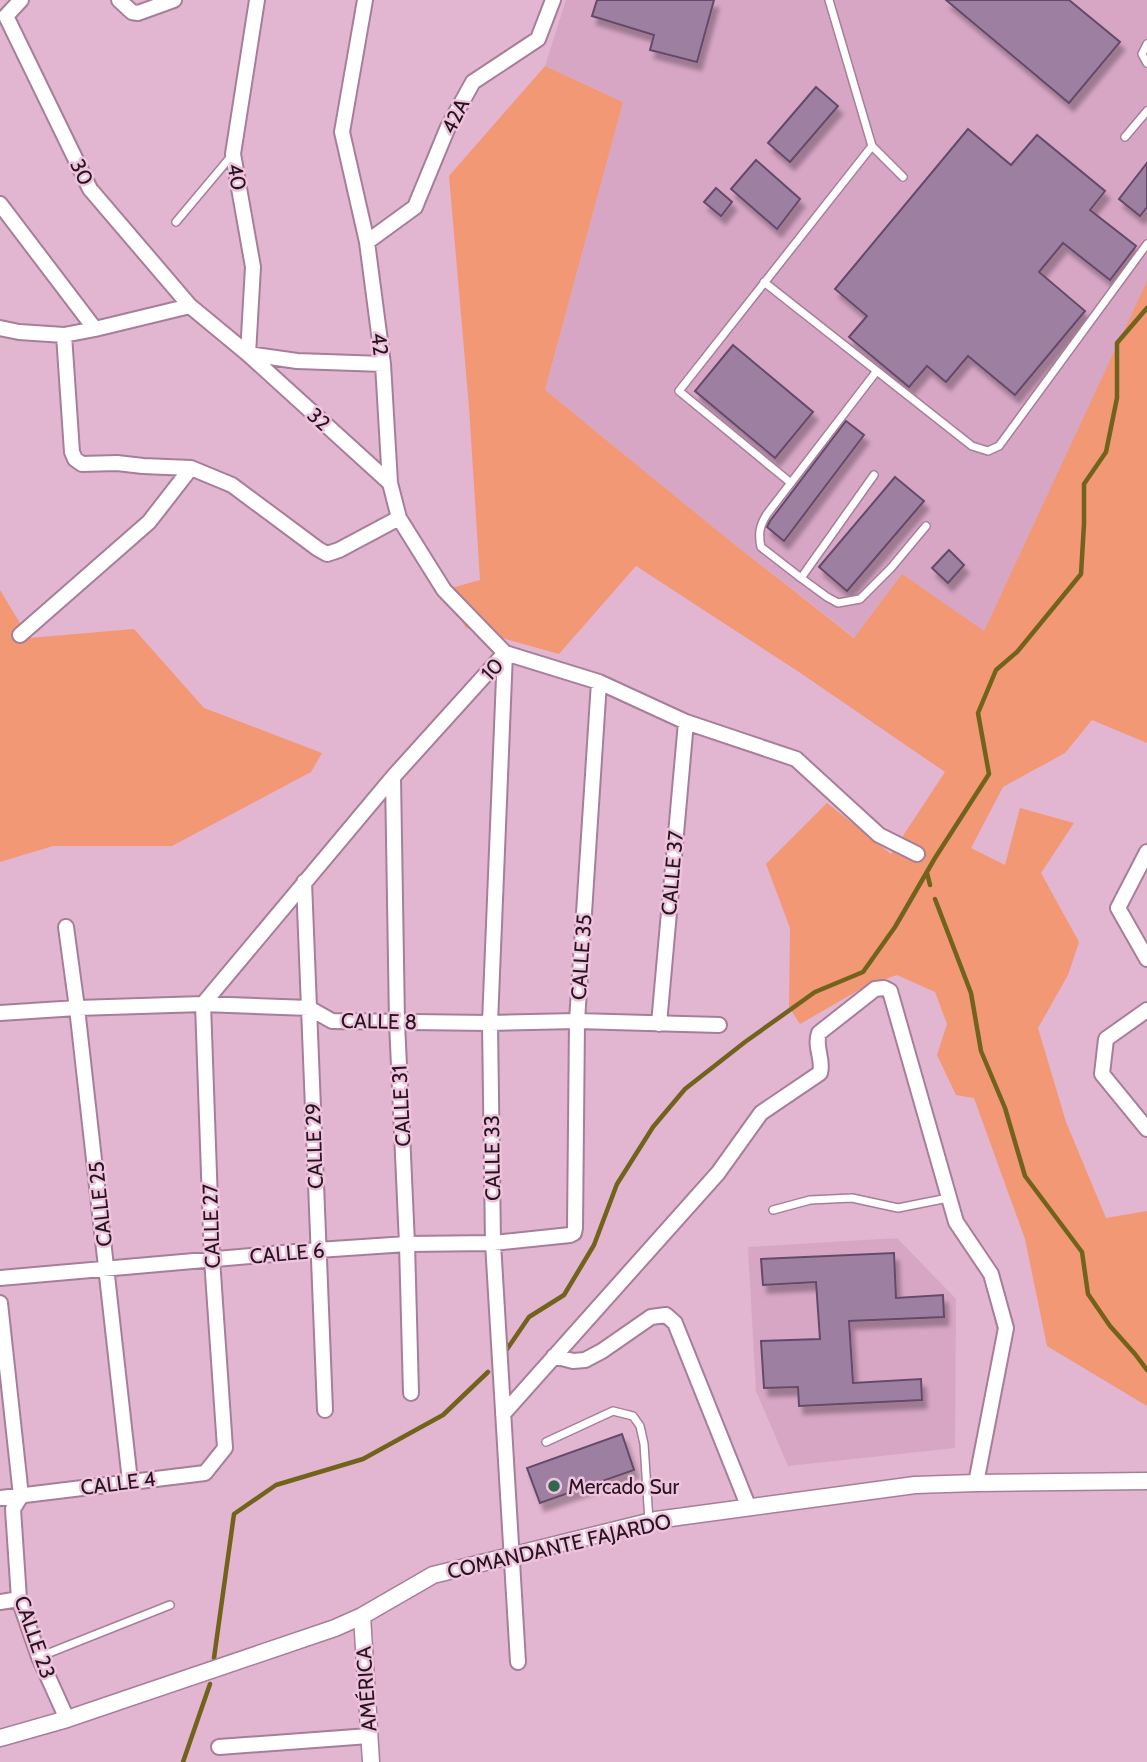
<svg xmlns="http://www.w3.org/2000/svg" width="1147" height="1762" font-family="Cabin,sans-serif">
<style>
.built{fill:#d7a6c5}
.green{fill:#f29875}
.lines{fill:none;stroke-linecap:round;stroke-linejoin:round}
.stream{stroke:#71631b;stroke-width:4.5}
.building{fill:#9d7fa2;stroke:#654a6a;stroke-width:2;filter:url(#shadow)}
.service-casing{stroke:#a77e98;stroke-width:10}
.minor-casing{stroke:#a77e98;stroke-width:18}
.tertiary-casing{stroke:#a77e98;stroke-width:19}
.service{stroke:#fff;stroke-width:7}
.minor{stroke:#fff;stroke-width:14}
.tertiary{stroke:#fff;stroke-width:16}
.poi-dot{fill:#31674e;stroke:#efc2dd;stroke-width:2.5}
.labels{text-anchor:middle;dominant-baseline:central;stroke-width:5;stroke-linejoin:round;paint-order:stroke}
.street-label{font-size:21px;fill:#25151f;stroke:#efc2dd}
.poi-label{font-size:21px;fill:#25151f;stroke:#efc2dd;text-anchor:start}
</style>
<defs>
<filter id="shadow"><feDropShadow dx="4.5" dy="8" stdDeviation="2" flood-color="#0004"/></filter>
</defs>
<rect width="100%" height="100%" fill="#e2b5d0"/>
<!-- built -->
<path class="built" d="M566,0h581v285l-163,346 -129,7 -131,-102 -179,-146 78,-288 -78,-36z
M897,1238l59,61 -1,149 -167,18 -32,-75 -8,-144z"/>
<!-- green -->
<path class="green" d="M545,66l78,36 -78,288 179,146 130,102 48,-64 82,57 163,-350v462l-55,-23 -27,33 -62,34 -32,61 34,17 15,-57 54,15 -33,50 38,69 -11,33 -30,53 28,94 40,96 41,-7v195l-100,-60 -22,-107 -51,-141 -18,-3 -19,-40 10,-31 -12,-32 -38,-17 -31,11 -66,38 -11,-17 1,-79 -24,-64 61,-61 64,51 54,-82 -146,-100 -163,-106 -77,88 -93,-26 -22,-38 36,-10 -11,-173 -20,-231z
M0,590l29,48 105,-9 70,79 118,45 -11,19 -139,74h-119l-53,16z"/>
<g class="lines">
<!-- stream -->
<path class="stream" d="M927,873l3,12
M935,899l36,94 10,58 24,57 20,68 57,76 6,42 22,32 25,28 12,16
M503,1355l26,-38 35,-22 30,-50 23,-61 36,-57 32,-38 60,-47 70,-50 48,-20 32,-45 40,-69 54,-84 -11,-61 18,-43 21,-18 64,-78 3,-50v-40l22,-32 11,-54v-55l30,-35
M214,1658l20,-144 42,-29 87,-26 80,-44 45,-43
M183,1762l27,-78"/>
</g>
<!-- building -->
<path class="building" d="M597,0h117l-17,62 -47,-12 4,-15 -62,-19z
M946,0h123l51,42 -51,61z
M816,87l22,19 -48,56 -22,-19z
M968,129l43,36 26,-30 68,56 -15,19 46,36 -26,34 -47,-37 -24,29 46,39 -70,84 -47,-39 -22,26 -19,-16 -18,21 -60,-50 18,-21 -32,-27z
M756,160l44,39 -23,30 -46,-40z
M1147,163v44l-7,9 -21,-17z
M716,188l16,14 -11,14 -17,-14z
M733,345l80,67 -38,46 -80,-67z
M846,421l18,14 -80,106 -17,-14 3,-6z
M895,477l29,24 -77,90 -28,-24z
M949,550l15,15 -16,18 -16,-15z
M894,1253l2,45 47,-3 1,22 -95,4 4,62 68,-4 1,21 -123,6 -1,-19 -34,1 -3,-47 59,-2 -4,-57 -53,3 -2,-26z
M622,1434l12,36 -94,33 -13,-35z"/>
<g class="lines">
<defs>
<path id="service" d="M1147,44l-5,10 5,9
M1125,137l22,-26
M872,146l31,31
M176,222l57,-68
M764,282l208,164 16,5 11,-5 148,-202
M876,372l-109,142c-7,11 -9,19 -6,33l40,31 26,19 11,6 22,-4 31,-31 35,-42
M791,483l-112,-92 193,-245 -43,-146
M801,578l73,-103
M773,1210l37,-10 42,-2 46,10 50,-10
M546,1442l67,-31 20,5 7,10 4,18 5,77
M39,1657l131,-52"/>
<path id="minor" d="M21,0l-15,16 84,173 100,117 58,48 142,129
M119,0l13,12 6,1 36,-13
M365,0l-23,132 25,110 16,122 7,119 9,35 45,72 61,63 94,29 87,40 110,37 83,76 38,19
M0,204l95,125
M367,242l48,-35 33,-80 25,-45 65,-43 15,-39
M0,328l19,4 45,3 31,-6 95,-23
M64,335l8,117 3,7 7,5 35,-1 26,3 48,2 41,17 86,64 9,5 12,-4 60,-32
M248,354l5,-87 -20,-113 24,-154
M249,354l48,7 86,3
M20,635l129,-113 42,-54
M505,653l-15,370 3,220 25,419
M393,777l4,245 10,222 4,149
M1147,852l-29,56 29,51
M304,882l21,528
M66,927l11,81 53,473
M1147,1010l-41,29 -4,35 45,55
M0,1013l77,-5 126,-4 106,4 23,13 158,2 87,-2 142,4
M659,1024l27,-302
M0,1278l318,-28 89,-6 86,-1 77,-8 4,-2 1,-5 2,-207 22,-339
M0,1303l21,193 -8,13 6,90 20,58 28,62
M554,1356l19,5 12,-1 17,-9 49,-34 15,-2 9,8 74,185
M503,1414l215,-241 43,-60 59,-40c4,-13 -6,-26 -1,-40l56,-44 9,-1 6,3 66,231 35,52 15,54 -30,155
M0,1498l205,-25 20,-25 -13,-189 -9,-255 190,-227 112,-124
M0,1602l19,-3
M219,1747l150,-11"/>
<path id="tertiary" d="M362,1616l9,146
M0,1738l67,-19 268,-91 27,-12 71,-41 223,-55 259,-35 61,-2 171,-2"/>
</defs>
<!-- service casing -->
<use href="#service" class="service-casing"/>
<!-- minor casing -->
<use href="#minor" class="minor-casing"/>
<!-- tertiary casing -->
<use href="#tertiary" class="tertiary-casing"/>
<!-- service -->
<use href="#service" class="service"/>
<!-- minor -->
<use href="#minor" class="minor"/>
<!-- tertiary -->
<use href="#tertiary" class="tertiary"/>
</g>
<!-- markers -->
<circle class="poi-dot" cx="554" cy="1486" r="7"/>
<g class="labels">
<!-- street labels -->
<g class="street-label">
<text transform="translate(455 116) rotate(-63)">42A</text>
<text transform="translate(82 172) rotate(63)">30</text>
<text transform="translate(237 177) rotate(80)">40</text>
<text transform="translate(380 344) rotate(83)">42</text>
<text transform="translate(319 419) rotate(42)">32</text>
<text transform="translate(492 669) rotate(-47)">10</text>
<text transform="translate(672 873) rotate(-85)">CALLE 37</text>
<text transform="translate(581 957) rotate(-86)">CALLE 35</text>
<text transform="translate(379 1021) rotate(1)">CALLE 8</text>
<text transform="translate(401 1106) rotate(-93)">CALLE 31</text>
<text transform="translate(314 1146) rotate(-92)">CALLE 29</text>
<text transform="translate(492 1158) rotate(-91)">CALLE 33</text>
<text transform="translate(100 1204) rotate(-96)">CALLE 25</text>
<text transform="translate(211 1226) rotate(-92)">CALLE 27</text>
<text transform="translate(287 1253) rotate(-5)">CALLE 6</text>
<text transform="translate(118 1483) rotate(-7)">CALLE 4</text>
<text transform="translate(559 1546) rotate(-13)">COMANDANTE FAJARDO</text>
<text transform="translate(35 1637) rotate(71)">CALLE 23</text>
<text transform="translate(366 1689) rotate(-94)">AMÉRICA</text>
</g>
<!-- poi labels -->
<g class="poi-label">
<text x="568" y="1486">Mercado Sur</text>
</g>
</g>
</svg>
